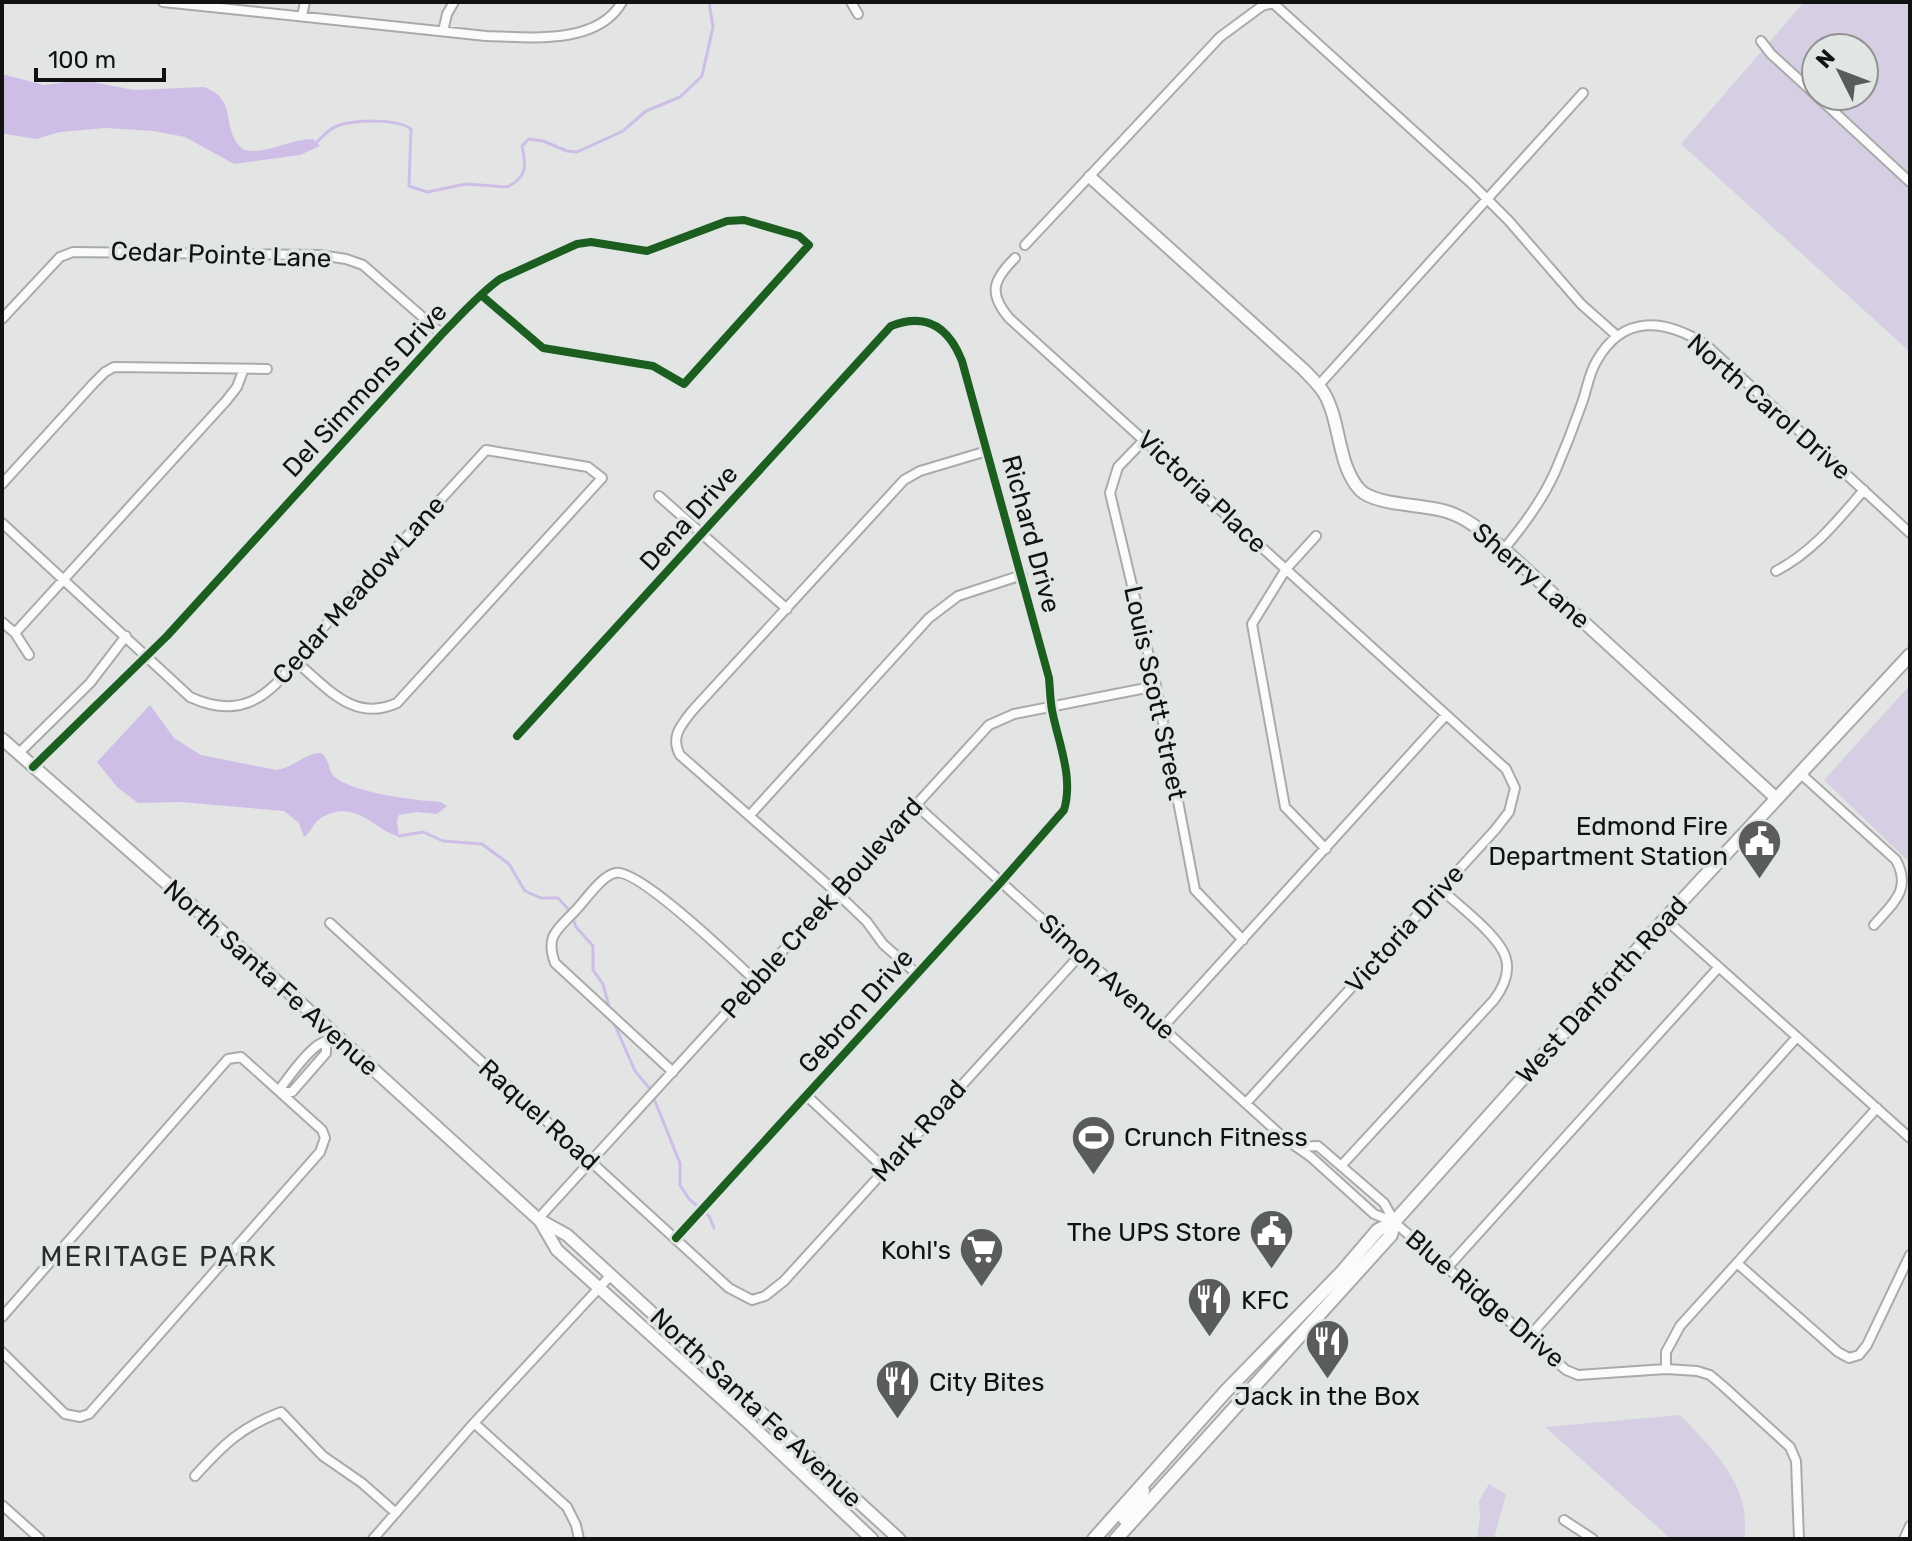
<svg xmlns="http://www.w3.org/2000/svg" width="1912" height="1541" font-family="Rubik,sans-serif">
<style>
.green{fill:#d6cfe4;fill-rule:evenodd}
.water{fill:#cebee7}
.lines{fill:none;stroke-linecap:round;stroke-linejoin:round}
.stream{stroke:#cebee7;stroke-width:3}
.minor-casing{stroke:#a9abaa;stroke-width:12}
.tertiary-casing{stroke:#a9abaa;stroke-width:15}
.secondary-casing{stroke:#a9abaa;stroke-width:16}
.minor{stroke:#fbfbfb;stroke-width:8}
.tertiary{stroke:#fbfbfb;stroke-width:11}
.secondary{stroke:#fbfbfb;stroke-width:12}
.cycleway-casing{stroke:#e1e6e4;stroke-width:13}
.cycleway{stroke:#1b5e20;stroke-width:8}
.labels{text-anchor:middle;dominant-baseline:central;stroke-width:7;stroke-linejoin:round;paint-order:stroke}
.street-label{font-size:26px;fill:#111312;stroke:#e1e6e4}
.poi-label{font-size:26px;fill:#111312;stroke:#e1e6e4;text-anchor:end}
.neighbourhood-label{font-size:28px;letter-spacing:2px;fill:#2a2e2d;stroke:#e1e6e4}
</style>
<rect width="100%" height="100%" fill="#e2e5e4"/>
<!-- green -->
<path class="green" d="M1804,2h100l6,6v344l-229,-208zM1816,48h48v48h-48z
M1910,685v178l-86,-83z
M1680,1415c33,34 73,72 64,124h-73l-126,-112z
M1489,1484l17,10 -12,45h-17l3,-23 -1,-15z"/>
<!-- water -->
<path class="water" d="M2,74l42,11 38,-5 52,10 70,-3c36,13 15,43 40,63 23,5 45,-11 69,-11l7,7 -20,9 -66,9 -49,-27 -32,-6 -47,-3 -46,4 -24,7 -31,-5 -3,-1z
M150,705l24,33 27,17 75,15c17,-2 29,-17 45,-17 10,7 6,19 15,25 22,16 78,22 105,24l6,4 -10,8 -20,-2 -18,3 -2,6 2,15c-25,-4 -41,-39 -78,-18 -8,4 -9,14 -17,19l-5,-14 -15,-12 -104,-9 -42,1 -21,-16 -20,-25z"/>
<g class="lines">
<!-- stream -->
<path class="stream" d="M317,142c6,-6 12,-13 20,-16 17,-6 59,-8 74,3l-2,57 18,6 39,-8 41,3c21,-10 19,-21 15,-41l7,-7 14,2 24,10 10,1 46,-21 23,-20 34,-14 22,-21 11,-49 -4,-25
M399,836l24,-4 20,9 39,3 27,20 16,27 16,7h17l12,13 6,16 17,19v24l10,14 7,26
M613,1021l22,50 15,18 30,74v22l9,14 20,17 5,12"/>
<defs>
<path id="minor" d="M163,2l323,34c42,1 111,10 136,-34
M851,2l7,12
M302,16l3,-14
M443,31l4,-17 7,-12
M1761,41l10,13 45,41
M1817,96l93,86
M1025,245l195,-208 42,-31 11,-3 198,180 38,38 72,83 35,31
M1015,258c-22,22 -27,35 -6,60l497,451 9,19 -6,24 -14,18 -249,273
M2,319l58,-62 13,-5 247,3 26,4 17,6 79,69
M1318,386l265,-293
M1145,439l-27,28 -8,26 46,193 39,204 48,50
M2,484l91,-100 12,-12 9,-5 153,2
M659,496l128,113
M2,523l188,174c67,31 92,-21 130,-66l166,-181 102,17 14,11 -205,225c-44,20 -70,-16 -102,-42
M1316,536l-30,33 -34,55 33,183 41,42
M1504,549c20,-24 38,-48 51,-77 10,-23 19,-46 27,-69 5,-14 7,-29 14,-41 27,-49 70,-43 110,-17l204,188
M1776,571c37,-19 61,-50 88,-81
M2,622l13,11 14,22
M15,633l211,-232 11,-14 6,-16
M517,736l374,-410c36,-14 58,2 71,35l87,317c1,10 1,21 3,32 6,32 22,67 12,100l-63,72 -325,356
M18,754l72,-71 36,-47
M33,767l134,-131 275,-302c19,-19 37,-40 58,-55l77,-35 14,-2 56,9 80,-30 17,-1 55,16 10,9 -125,139 -31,-18 -110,-18 -62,-53
M1801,774l95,86c16,30 -3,43 -22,65
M916,805l368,333 27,19 63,57 20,8 172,148 12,5 88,-6 31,2 13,4 13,11 67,61 6,14 3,78
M750,815l179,-197 29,-22 64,-21
M1665,919l245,219
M330,923l399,365 23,12 13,-4 19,-15 297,-327
M917,974l-34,-30 -16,-22 -31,-30 -156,-137c-10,-18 1,-30 13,-45l211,-230 16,-9 67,-20
M1163,1027l283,-312
M326,1043v10l-34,39h-10v-6c10,-13 22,-31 36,-41 6,-4 10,-4 16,-10
M673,1072l-118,-109c-10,-27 2,-33 20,-52 11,-11 25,-34 40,-38 23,-6 120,89 141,108
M807,1096l78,73
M1299,1147l19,-1 66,57 10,18
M1341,1166l153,-166c9,-12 16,-26 12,-41 -5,-22 -47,-53 -64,-69
M538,1219l451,-494 25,-11 142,-28
M1738,1264l100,88 11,6 10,-3 8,-10 43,-90
M1448,1267l270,-299
M2,1317l226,-258 13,-2 81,73 3,8 -5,14 -231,262 -9,3 -15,-3 -63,-62
M1527,1339l270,-302
M1666,1369v-17l14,-26 197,-218
M474,1423l93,84 9,18 3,14
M195,1476c28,-31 46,-49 86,-64l42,44 39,27 34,30
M2,1505l38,34
M1564,1520l29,19
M373,1539l101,-116 137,-148
M1904,1539l6,-13"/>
<path id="tertiary" d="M1090,177l214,193c7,7 15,15 20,23 17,29 13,72 36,97 16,16 65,14 88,22 22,7 39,24 56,37l273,250
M2,739l227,199 309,281 29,16 332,304
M539,1219l18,31 194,175 121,114
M710,1388l5,-6 18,16 16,5
M780,1446l24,18 7,-6"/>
<path id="secondary" d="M1129,1524l-5,-6 19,-27
M1094,1539l132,-148 116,-119 36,-42 16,-8 271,-303 245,-264
M1116,1539l275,-304 3,-13"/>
</defs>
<!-- minor casing -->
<use href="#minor" class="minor-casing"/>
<!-- tertiary casing -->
<use href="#tertiary" class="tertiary-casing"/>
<!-- secondary casing -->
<use href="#secondary" class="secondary-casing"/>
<!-- minor -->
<use href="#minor" class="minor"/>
<!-- tertiary -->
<use href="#tertiary" class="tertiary"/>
<!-- secondary -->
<use href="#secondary" class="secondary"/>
<defs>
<path id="cycleway" d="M517,736l374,-410c36,-14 58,2 71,35l87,317c1,10 1,21 3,32 6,32 22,67 12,100l-63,72 -325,356
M33,767l134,-131 275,-302c19,-19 37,-40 58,-55l77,-35 14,-2 56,9 80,-30 17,-1 55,16 10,9 -125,139 -31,-18 -110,-18 -62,-53"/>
</defs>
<!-- cycleway casing -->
<use href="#cycleway" class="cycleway-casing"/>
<!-- cycleway -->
<use href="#cycleway" class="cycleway"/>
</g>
<!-- icons -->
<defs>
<symbol id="civic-pin" viewBox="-11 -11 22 30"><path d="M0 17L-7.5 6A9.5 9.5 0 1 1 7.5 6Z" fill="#5a5c5c" stroke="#e1e6e4"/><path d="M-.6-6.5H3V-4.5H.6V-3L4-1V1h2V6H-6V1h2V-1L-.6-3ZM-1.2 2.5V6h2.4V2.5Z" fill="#fff"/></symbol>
<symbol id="stadium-pin" viewBox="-11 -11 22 30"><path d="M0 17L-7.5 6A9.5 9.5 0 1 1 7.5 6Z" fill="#5a5c5c" stroke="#e1e6e4"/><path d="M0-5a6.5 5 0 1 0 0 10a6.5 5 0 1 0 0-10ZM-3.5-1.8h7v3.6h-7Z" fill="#fff"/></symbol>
<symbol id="supermarket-pin" viewBox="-11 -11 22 30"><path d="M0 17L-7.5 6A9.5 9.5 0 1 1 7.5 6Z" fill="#5a5c5c" stroke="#e1e6e4"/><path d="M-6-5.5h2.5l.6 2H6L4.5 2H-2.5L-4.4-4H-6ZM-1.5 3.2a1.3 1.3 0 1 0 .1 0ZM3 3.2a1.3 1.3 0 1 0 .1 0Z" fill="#fff"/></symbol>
<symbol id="restaurant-pin" viewBox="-11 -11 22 30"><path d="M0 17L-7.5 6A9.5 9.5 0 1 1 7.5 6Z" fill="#5a5c5c" stroke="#e1e6e4"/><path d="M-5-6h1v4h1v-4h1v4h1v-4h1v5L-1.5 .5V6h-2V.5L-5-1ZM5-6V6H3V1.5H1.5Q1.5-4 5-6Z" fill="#fff"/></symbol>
</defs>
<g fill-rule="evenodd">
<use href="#civic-pin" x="1734" y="816" width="51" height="69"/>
<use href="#stadium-pin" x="1068" y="1112" width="51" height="69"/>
<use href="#civic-pin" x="1246" y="1206" width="51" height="69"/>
<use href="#supermarket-pin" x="956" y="1224" width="51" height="69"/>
<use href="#restaurant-pin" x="1184" y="1274" width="51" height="69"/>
<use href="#restaurant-pin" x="1302" y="1316" width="51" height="69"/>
<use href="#restaurant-pin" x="872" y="1356" width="51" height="69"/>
</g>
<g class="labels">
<!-- street labels -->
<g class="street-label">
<text transform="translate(221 255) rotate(2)">Cedar Pointe Lane</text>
<text transform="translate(365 390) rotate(-47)">Del Simmons Drive</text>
<text transform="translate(1769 407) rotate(41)">North Carol Drive</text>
<text transform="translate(1202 492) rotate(43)">Victoria Place</text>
<text transform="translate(689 518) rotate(-48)">Dena Drive</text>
<text transform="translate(1031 534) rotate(75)">Richard Drive</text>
<text transform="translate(1531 576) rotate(41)">Sherry Lane</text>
<text transform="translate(359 590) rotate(-48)">Cedar Meadow Lane</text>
<text transform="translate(1155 693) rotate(78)">Louis Scott Street</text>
<text transform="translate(822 908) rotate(-48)">Pebble Creek Boulevard</text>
<text transform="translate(1405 929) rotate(-48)">Victoria Drive</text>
<text transform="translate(1107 977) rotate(42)">Simon Avenue</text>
<text transform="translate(271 978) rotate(42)">North Santa Fe Avenue</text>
<text transform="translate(1602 990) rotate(-48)">West Danforth Road</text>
<text transform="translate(856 1011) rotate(-48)">Gebron Drive</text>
<text transform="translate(539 1115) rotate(42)">Raquel Road</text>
<text transform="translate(919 1131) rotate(-48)">Mark Road</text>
<text transform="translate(1485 1299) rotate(40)">Blue Ridge Drive</text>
<text transform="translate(756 1408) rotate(43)">North Santa Fe Avenue</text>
</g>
<!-- poi labels -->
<g class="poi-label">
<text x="1728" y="826">Edmond Fire<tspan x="1728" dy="30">Department Station</tspan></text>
<text x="1124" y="1137" text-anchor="start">Crunch Fitness</text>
<text x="1241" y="1232">The UPS Store</text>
<text x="951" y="1250">Kohl's</text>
<text x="1241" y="1300" text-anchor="start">KFC</text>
<text x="929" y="1382" text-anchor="start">City Bites</text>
<text x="1327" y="1396" text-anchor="middle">Jack in the Box</text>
</g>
<!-- neighbourhood labels -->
<g class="neighbourhood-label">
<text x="159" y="1256">MERITAGE PARK</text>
</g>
</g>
<!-- border -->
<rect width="1912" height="1541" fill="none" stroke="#111312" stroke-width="8"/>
<!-- north arrow -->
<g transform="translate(1840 72) rotate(312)"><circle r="38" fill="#e1e6e4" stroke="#8e9290" stroke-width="2"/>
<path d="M0-6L14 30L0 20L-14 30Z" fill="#5a5c5c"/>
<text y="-12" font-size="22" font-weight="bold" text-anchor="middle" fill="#111312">N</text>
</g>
<!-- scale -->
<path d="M36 68v12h128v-12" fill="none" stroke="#111312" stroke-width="4"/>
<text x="48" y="68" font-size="24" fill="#111312" stroke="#e1e6e4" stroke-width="6" paint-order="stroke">100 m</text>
</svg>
